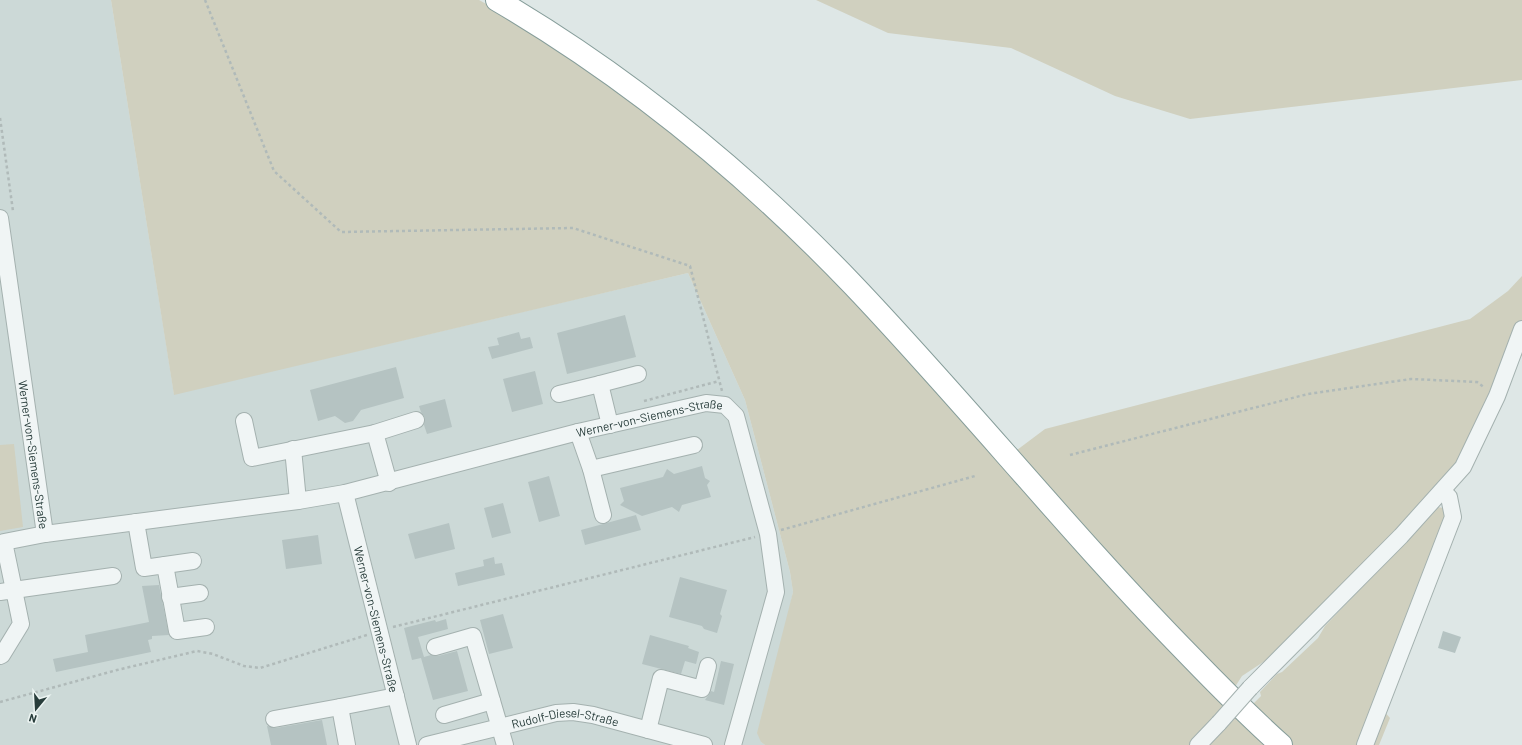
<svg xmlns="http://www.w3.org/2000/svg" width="1522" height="745" font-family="Barlow,sans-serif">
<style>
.built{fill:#ccd9d7}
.green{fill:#d0d0bf}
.building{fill:#b5c3c2}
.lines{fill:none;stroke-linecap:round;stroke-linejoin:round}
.minor-casing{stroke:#a4b1af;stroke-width:18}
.highway-casing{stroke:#869d9a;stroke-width:24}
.path{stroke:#b0bab9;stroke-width:2.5;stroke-dasharray:3 3;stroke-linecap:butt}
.minor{stroke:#f0f5f5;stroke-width:16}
.highway{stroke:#fff;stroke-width:22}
.minor-bridge-casing{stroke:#a4b1af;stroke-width:18;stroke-linecap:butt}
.minor-bridge{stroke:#f0f5f5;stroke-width:16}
.labels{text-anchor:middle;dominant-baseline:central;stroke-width:3;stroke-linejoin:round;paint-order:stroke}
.street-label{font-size:12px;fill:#283d3b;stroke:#edf5f3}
</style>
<rect width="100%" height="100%" fill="#dee7e6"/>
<!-- built -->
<path class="built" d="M0,0h111l63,394 514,-121 57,127 45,172 3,20 -32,150 4,3h-765z"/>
<!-- green -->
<path class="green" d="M111,0h368l33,18 79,53 87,64 74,63 76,72 441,475h-504l-4,-3 -4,-9 36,-141 -3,-20 -45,-172 -57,-127 -514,122z
M816,0h706v80l-332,39 -75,-23 -104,-48 -123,-15z
M1522,276v79l-25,41 -39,69 -92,98 -92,92 -32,21 -9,14 -220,-237 32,-24 425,-110 38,-28z
M14,444l9,83 -23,4v-86z
M1438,507l5,1 4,3 -86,234h-69l-42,-38 11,-11 -1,-4 17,-18 5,-2 36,-34 7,-12z
M1382,709l8,9 -11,27h-11z"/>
<!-- building -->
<path class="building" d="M625,315l11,42 -69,17 -10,-41z
M519,332l2,7 9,-2 3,11 -41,11 -4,-12 11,-2 -2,-7z
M396,367l8,31 -43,12 -8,11 -8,2 -10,-7 -17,5 -8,-31z
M535,371l8,33 -31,8 -9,-33z
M445,399l7,28 -25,7 -3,-9 1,-7 -4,-6 -2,-6z
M702,466l3,12 5,3 -3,4 4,12 -29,8 -3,7 -7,-5 -30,9 -22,-11 4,-4 -4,-13 43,-11 4,-8 7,5z
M549,476l11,40 -21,6 -11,-40z
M503,503l8,30 -19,5 -8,-30z
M636,515l5,15 -56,15 -4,-15z
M449,523l6,26 -40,10 -7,-25z
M318,535l4,29 -36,5 -4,-29z
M494,557l1,7 7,-1 3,12 -47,11 -3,-13 29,-7 -1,-6z
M680,577l47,13 -7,24 2,2 -5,17 -13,-4 -2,-3 -33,-9z
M159,585l10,50 -17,1v3l-4,1 3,12 -95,20 -3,-13 35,-7 -3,-17 64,-13 -7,-36z
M503,614l10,34 -24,6 -9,-34z
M446,619l2,10 -30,8 6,20 7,-2 7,1 19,-5 11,40 -35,9 -12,-42 -9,2 -8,-32 31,-8 1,2z
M1443,631l18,6 -6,16 -17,-5z
M650,635l39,11 -1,2 11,4 -3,12 -11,-3 -4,13 -39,-10z
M721,661l13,3 -10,41 -19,-5 6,-9 3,1z
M322,720l5,25h-56l-4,-19 9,2z"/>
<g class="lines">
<defs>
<g id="minor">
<path id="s1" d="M0,218l45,316 253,-33 47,-8 233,-61 128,-29 19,2 11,11 32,118 8,58 -43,153"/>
<path d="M600,384l38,-10"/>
<path d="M559,394l41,-10 10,41"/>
<path d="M244,421l8,37 123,-25 41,-13"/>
<path d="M578,432l13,37 12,46"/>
<path d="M375,433l14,50"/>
<path d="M293,449l5,52"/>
<path d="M591,469l103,-24"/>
<path id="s2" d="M345,493l63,252"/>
<path d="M136,522l8,46 21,-3 12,66 29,-4"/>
<path d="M45,534l-41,8 10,48 99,-14"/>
<path d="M165,565l28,-4"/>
<path d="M0,592l14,-2 7,34 -19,31 -2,1"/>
<path d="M170,597l30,-4"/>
<path d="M435,647l38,-11 32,109"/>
<path d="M1250,688l151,-152 62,-69 34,-71 25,-67"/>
<path d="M444,715l48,-14"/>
<path d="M274,719l66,-12"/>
<path d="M648,730l13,-52 41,11 6,-23"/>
<path d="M347,745l-7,-38 56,-11"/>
<path id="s3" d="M427,745l129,-32 17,-1 20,3 111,30"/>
<path d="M1198,745l21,-22"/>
<path d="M1365,745l88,-228 -4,-20 -7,-6"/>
</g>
<path id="highway" d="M497,0c131,77 252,176 357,286 115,121 220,252 337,371 29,30 59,60 90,88"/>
</defs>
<!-- minor casing -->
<use href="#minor" class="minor-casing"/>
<!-- highway casing -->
<use href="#highway" class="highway-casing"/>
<!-- path -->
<path class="path" d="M205,0l69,171 67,61 232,-4 117,38 32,125
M0,118l13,93
M644,401l75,-20
M1070,455l238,-61 103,-15 66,3 8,6
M781,530l194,-54
M393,627l362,-90
M0,702l117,-32 80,-19 16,3 31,12 16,2 107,-33"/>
<!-- minor -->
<use href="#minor" class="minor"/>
<!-- highway -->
<use href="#highway" class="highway"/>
<defs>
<path id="minor-bridge" d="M1219,723l31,-35"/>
</defs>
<!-- minor-bridge casing -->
<use href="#minor-bridge" class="minor-bridge-casing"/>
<!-- minor-bridge -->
<use href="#minor-bridge" class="minor-bridge"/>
</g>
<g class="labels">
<!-- street labels -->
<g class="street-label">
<text stroke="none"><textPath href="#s1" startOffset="936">Werner-von-Siemens-Straße</textPath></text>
<text stroke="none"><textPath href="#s1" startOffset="239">Werner-von-Siemens-Straße</textPath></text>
<text stroke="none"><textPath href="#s2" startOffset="130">Werner-von-Siemens-Straße</textPath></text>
<text stroke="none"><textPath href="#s3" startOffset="142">Rudolf-Diesel-Straße</textPath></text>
</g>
</g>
<!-- north arrow -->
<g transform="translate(36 709) rotate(198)" stroke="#edf5f3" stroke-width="3" paint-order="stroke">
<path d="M0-3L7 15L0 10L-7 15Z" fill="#283d3b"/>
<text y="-6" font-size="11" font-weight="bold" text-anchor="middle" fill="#283d3b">N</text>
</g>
</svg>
